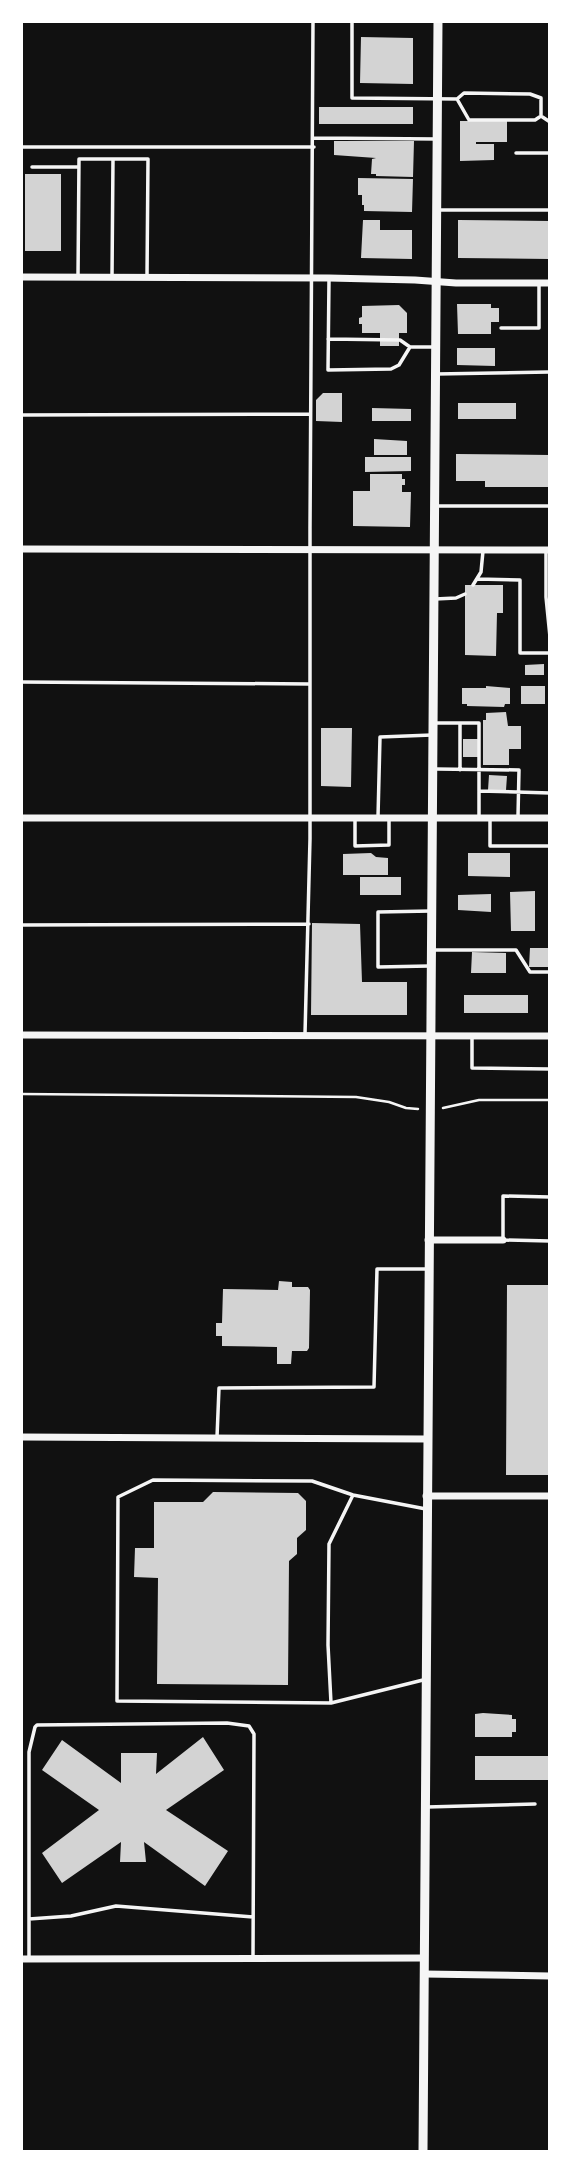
<svg xmlns="http://www.w3.org/2000/svg" width="571" height="2173" font-family="'Playfair Display',serif">
<style>
.building{fill:#d3d3d3}
.lines{fill:none;stroke-linecap:round;stroke-linejoin:round}
.path{stroke:#f5f5f5;stroke-width:2.5}
.service{stroke:#f5f5f5;stroke-width:3.5}
.minor{stroke:#f5f5f5;stroke-width:7}
.tertiary{stroke:#f5f5f5;stroke-width:9}
</style>
<rect width="100%" height="100%" fill="#111"/>
<!-- building -->
<path class="building" d="M361,37l52,1v46l-53,-1z
M319,107h94v17h-94z
M460,121h47v21h-31v2h18v16l-34,1z
M334,141h80l-1,36 -37,-1v-2h-5l1,-15 4,-1 -42,-3z
M25,174h36v77h-36z
M358,178l55,1 -1,33 -48,-1v-6h-2v-10h-4z
M363,220h17v10h32v29l-51,-1z
M458,220l92,1v38l-92,-1z
M457,304h34v4h8v14h-8v12h-33z
M399,305l8,8v20h-8v13h-19v-13h-18v-9h-3v-6l3,-1v-11z
M457,348h38v18l-38,-1z
M323,393h19v29l-26,-1v-21z
M458,403h58v16h-58z
M372,408l39,1v12h-39z
M374,439l33,2v14h-33z
M456,454l94,1v32h-65v-6h-29z
M365,457h46v14l-46,1z
M370,474h32v5h3v6h-3v7h9l-1,35 -57,-1v-35h17z
M465,585h38v28h-6l-1,43 -31,-1z
M544,664v11h-19v-10z
M486,686l24,2v16h-5l-1,3 -37,-1v-2h-5v-16h24z
M521,686h24v18h-24z
M506,712l2,14h13v23h-12v16h-26v-45h3v-7z
M321,728h31l-1,59 -30,-1z
M463,739h15v18h-15z
M489,775l18,1 -1,14h-18z
M371,853l5,4 12,1v17h-45v-21z
M468,853h42v24l-42,-1z
M360,877h41v18h-41z
M535,891v40h-24l-1,-39z
M491,894v18l-33,-2v-15z
M312,923l48,1 2,58h45v33h-96z
M530,948h18v19h-19z
M472,952l34,1v20h-35z
M464,995h64v18h-64z
M279,1281l13,1v5h16l2,3 -1,58 -2,3h-15l-1,13h-14v-17l-55,-1v-10h-6v-13h6l1,-34 55,1z
M507,1285h43v190h-44z
M213,1492l85,1 8,8v29l-9,8v16l-8,7 -1,124 -131,-1 1,-106 -24,-1 1,-29h19v-46h49z
M483,1713l29,2v4h4v13h-4v5h-37v-23z
M203,1737l21,33 -58,40 62,41 -23,35 -61,-44 2,20h-26l1,-20 -59,41 -20,-30 57,-43 -57,-40 20,-30 59,43v-30h36l-1,21z
M475,1756h75v24h-75z"/>
<g class="lines">
<!-- path -->
<path class="path" d="M21,1094l335,3 33,5 17,6 12,1
M443,1108l36,-8h71"/>
<!-- service -->
<path class="service" d="M352,21v77l105,1 7,-6 66,1 11,4v18l-6,4h-66l-12,-21
M541,116l9,6
M314,138l123,1
M21,147h293
M516,153h34
M32,167h47
M437,210h113
M78,277l1,-118h69l-1,118
M112,277l1,-118
M329,280l-1,90 63,-1 8,-4 11,-18
M501,328h38v-44
M328,339l72,1 10,7h25
M436,374l113,-2
M21,415l288,-1
M436,506h114
M546,550v47l4,40
M477,579l43,1v73h30
M473,585l8,-13 2,-21
M435,599l21,-1 9,-4
M21,682l288,2
M433,723h46v95
M460,723v47
M436,769l83,1 -1,46
M479,791l71,2
M378,817l2,-80 52,-2
M490,818v28h60
M355,819v27l34,-1v-26
M21,925l288,-1
M432,950h84l14,22h20
M429,966l-51,1v-55l53,-1
M305,1034l5,-195v-311l3,-507
M472,1038v30l78,1
M550,1197l-47,-1v44l47,1
M217,1437l2,-49 155,-1 3,-118h51
M423,1680l-92,23 -214,-2 1,-204 35,-17 159,1 41,14 73,14
M331,1703l-3,-58 1,-101 24,-49
M427,1807l108,-3
M29,1919l42,-3 45,-10 137,11
M29,1958v-206l6,-25 2,-2 190,-2 22,3 5,8 -1,224"/>
<!-- minor -->
<path class="minor" d="M21,277l308,1 86,2 41,3h94
M21,549l529,1
M21,818h529
M21,1035l529,1
M428,1240h75
M21,1437l406,2
M426,1496h124
M21,1959l403,-1
M424,1974l126,2"/>
<!-- tertiary -->
<path class="tertiary" d="M423,2152l15,-2131"/>
</g>
<!-- border -->
<rect width="571" height="2173" fill="none" stroke="#ffffff" stroke-width="46"/>
</svg>
